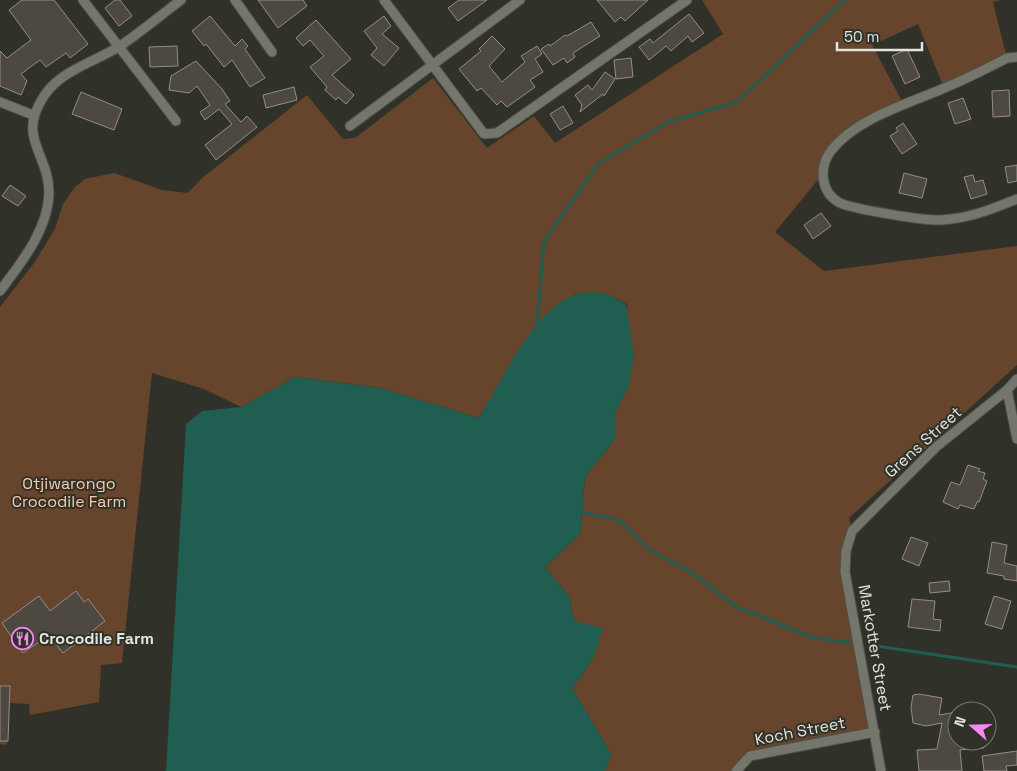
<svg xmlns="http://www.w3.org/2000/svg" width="1017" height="771" font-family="'Space Grotesk',sans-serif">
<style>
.green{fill:#66452c}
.water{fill:#1f5e50}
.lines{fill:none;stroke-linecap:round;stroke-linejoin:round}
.stream{stroke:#1f5e50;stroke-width:3}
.building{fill:#4d4941;stroke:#928e84}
.street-casing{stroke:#4d4f47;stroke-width:11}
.street{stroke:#74766c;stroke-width:9}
.labels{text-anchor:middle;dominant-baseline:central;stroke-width:4;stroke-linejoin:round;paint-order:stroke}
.street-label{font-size:16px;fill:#e2e4de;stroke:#303229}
.park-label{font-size:16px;fill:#fbccaa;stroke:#303229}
.poi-label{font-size:16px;font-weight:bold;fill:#e2e4de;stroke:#303229;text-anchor:start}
</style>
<rect width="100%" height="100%" fill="#303229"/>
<!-- green -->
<path class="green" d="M702,0h299l-8,2 14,56 -63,30 -26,-64 -46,21 32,60 -28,11 -46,36 -8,23 -47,57 49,39 193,-25v119l-168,153 3,13 -6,20 29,181 -124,24 -15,15h-131l6,-17 -39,-66 21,-29 -19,-38 -4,-23 -25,-31 35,-33 5,-57 30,-38v-26l14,-28 -2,-81 -22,-11 -30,1 -63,68 -33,56 -98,-30 -86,-11 -54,30 -37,-18 -52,-16 -30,290 -21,2 -2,37 -69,13 -1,-11 -20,-1 -2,42 -7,-1v-437l34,-44 21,-34 8,-25 12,-17 10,-8 29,-6 48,17 26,3 14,-15 105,-83 36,44 12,-1 78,-60 54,70 47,-32 21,27 168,-109z"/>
<!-- water -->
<path class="water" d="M605,293l21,11 8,51 -5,30 -14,28v26l-30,38 -5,57 -35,33 25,31 4,23 29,7 -10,31 -21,29 39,66 -6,17h-439l20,-347 16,-13 39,-4 54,-30 86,11 98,30c22,-36 54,-107 95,-123 8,-4 22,-2 31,-2z"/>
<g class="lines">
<!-- stream -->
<path class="stream" d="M537,325l7,-84 55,-78 69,-41 69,-20 108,-102
M582,512l37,8 29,29 43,23 44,34 79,32 35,4
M870,645l147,22"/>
</g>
<!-- building -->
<path class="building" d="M22,0h32l34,44 -18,14 -4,-5 -20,14 -6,-7 -19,14 6,7 -6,14 -21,-9v-35l7,7 24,-18 -22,-30z
M115,0h5l12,16 -13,10 -14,-18z
M258,0h45l4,6 -29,22z
M459,0h28l-29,21 -10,-13z
M597,0h51l-23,21 -4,-4 -6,5z
M689,14l15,19 -12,9 -4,-6 -17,15 -5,-5 -17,14 -10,-13 11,-8 3,4z
M210,16l25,30 7,-7 6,7 -3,3 20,29 -15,9 -18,-27 -8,7 -18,-23 -2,2 -12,-15z
M384,16l7,10 -9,8 17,14 -15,18 -13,-11 6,-7 -13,-17z
M316,20l35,39 -19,16 22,20 -8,9 -8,-7 -2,3 -11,-10 2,-3 -17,-20 14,-11 -14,-16 -7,6 -7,-8z
M591,22l9,14 -27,17 2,4 -8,6 -3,-5 -11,7 -12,-16 8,-5 1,2 15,-11 2,1z
M492,36l13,13 -16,17 13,16 23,-20 -4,-6 16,-10 5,8 -7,5 8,13 -13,8 5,7 -28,20 -6,-6 -4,4 -16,-17 -4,3 -18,-22 22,-18 -2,-2z
M177,46l1,20 -28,1 -1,-20z
M907,49l13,28 -15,7 -13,-28z
M631,58l2,19 -17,2 -2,-19z
M196,61l26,28 8,12 -5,3 16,18 6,-6 10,11 -41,33 -11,-15 27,-21 -13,-15 -14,11 -5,-8 10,-7 -13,-19 -8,7 -20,-3 2,-14z
M605,72l10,7 -11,17 -1,-2 -23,18 2,-7 -7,-10 13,-10 4,5z
M294,87l3,13 -31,8 -3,-13z
M1009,90l1,26 -17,1 -1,-26z
M81,92l41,17 -8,21 -42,-16z
M963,98l8,21 -16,5 -7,-21z
M563,106l10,17 -13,7 -10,-16z
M903,123l14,21 -15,10 -12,-18 8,-5 -2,-3z
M1017,165v16l-9,2 -3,-16z
M904,173l23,6 -5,19 -23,-5z
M973,175l2,7 8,-2 4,14 -16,5 -7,-22z
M10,185l16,11 -8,10 -16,-10z
M821,213l10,13 -18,13 -9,-14z
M968,465l12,4 -2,2 7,2 -2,6 4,2 -8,21h-2l-3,7 -14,-4 -2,4 -15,-7 8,-20 9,3z
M911,537l17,6 -9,23 -17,-7z
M992,542l15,3 -3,18 13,3v15l-13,-2v-3l-17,-3z
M949,581l1,10 -20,2 -1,-10z
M76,591l8,11 4,-3 17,22 -42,32 -14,-18 -26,18 -21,-30 37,-27 11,15z
M994,596l17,5 -9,28 -17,-5z
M912,599l23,2 -2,18 8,1 -1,11 -32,-4z
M0,686h10l-2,55h-8z
M919,694l23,4 -3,17 18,-3v29h27v7l-24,2 2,21h-43l-2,-21 20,-1 5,-26 -16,3 -13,-3 -2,-16 2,-12z
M1017,751v14l-11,1 1,5h-23l-2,-15z"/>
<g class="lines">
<defs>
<path id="street" d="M83,0l93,121
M235,0l37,52
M384,0l100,134 13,-1 190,-133
M1017,57l-10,1c-21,11 -43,22 -65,31 -35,15 -87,30 -111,62 -13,17 -10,42 9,52 13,6 85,18 101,17 27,-1 51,-11 76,-21
M0,102l33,13
M350,126l170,-126
M0,291c21,-28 48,-61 49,-98 0,-40 -33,-55 -5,-97 17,-26 51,-34 76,-50 21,-14 41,-31 61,-46
M1007,390l10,49
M736,771l14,-15 125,-24
M881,771l-36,-199 1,-21 6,-20 84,-84 71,-57 10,-11"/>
</defs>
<!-- street casing -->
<use href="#street" class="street-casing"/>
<!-- street -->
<use href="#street" class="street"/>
</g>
<!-- icons -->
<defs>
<symbol id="restaurant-ring" viewBox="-11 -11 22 22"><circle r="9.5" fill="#303229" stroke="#f689ee" stroke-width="1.5"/><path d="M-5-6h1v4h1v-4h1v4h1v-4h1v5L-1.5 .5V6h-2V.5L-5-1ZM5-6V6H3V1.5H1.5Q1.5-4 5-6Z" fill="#f689ee"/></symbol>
</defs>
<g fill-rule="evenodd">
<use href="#restaurant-ring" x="10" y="626" width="25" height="25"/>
</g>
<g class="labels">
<!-- street labels -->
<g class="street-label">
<text transform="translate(923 442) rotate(-42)">Grens Street</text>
<text transform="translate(875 648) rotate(80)">Markotter Street</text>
<text transform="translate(800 731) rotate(-11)">Koch Street</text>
</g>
<!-- park labels -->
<g class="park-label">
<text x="69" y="483">Otjiwarongo<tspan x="69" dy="18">Crocodile Farm</tspan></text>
</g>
<!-- poi labels -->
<g class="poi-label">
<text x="39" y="638">Crocodile Farm</text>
</g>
</g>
<!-- north arrow -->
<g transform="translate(972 726) rotate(290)"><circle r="24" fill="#303229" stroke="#777971"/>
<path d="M0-4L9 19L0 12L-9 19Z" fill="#f689ee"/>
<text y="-8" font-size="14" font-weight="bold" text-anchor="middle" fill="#e2e4de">N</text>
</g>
<!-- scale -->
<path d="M837 42v8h85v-8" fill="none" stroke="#e2e4de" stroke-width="2.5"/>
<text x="844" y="42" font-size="15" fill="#e2e4de" stroke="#303229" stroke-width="4" paint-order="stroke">50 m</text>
</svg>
